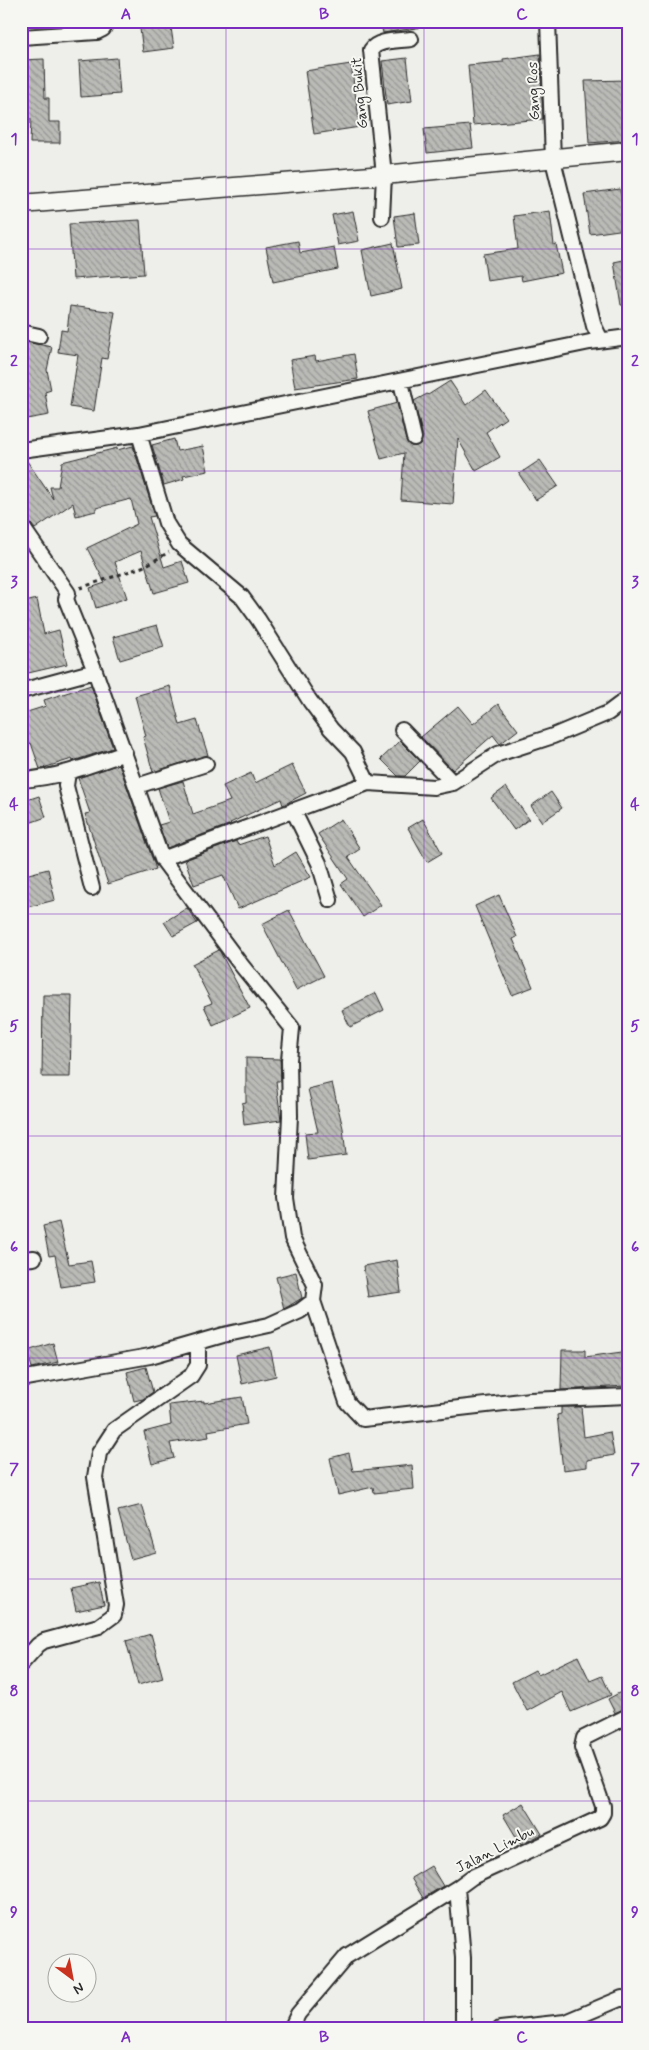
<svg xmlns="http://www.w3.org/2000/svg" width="649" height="2050" font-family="Mynerve,sans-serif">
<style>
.building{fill:url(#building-back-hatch);stroke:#2b2b2b}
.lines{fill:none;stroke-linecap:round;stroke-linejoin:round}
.minor-casing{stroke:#2b2b2b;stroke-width:18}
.tertiary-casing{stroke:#2b2b2b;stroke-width:21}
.path{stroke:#2b2b2b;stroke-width:3;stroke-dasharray:4 4;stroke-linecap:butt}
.minor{stroke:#f6f6f2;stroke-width:14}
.tertiary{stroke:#f6f6f2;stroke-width:18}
.grid{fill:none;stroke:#7b2cbf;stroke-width:1;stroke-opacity:0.55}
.labels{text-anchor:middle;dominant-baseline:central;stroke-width:4;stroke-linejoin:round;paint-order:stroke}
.street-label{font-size:15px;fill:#2b2b2b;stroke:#f6f6f2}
.neatline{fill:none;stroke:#7b2cbf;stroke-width:2}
.grid-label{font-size:16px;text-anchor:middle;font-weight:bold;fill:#7b2cbf}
</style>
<defs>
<pattern id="building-back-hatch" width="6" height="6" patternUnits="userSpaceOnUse" patternTransform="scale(1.25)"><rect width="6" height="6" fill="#babab7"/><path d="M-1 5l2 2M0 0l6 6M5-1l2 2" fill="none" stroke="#979795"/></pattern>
</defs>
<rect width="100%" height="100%" fill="#eeeeea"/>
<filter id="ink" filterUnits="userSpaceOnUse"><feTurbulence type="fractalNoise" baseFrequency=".02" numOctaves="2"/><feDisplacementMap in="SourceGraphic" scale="10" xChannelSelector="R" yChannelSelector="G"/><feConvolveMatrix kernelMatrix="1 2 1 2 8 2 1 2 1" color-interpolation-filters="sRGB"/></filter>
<g filter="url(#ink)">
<!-- building -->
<path class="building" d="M139,21h31l4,27 -31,4z
M380,21h42l1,6 -40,6z
M540,54l3,65 -70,6 -5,-60 35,-3v-3z
M117,58l3,36 -39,3 -2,-36z
M407,58l5,43 -25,4 -5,-44z
M44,59l1,39h4v24h11v21h-30l1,-24h-10v-59z
M351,64l9,63 -46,7 -9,-63z
M628,80v60l-39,3 -4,-62z
M470,125l3,23 -46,5 -3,-24z
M620,189l6,40 -36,5 -6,-40z
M353,211l6,30 -21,4 -6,-30z
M550,211l4,34 2,-1 6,29 -40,8 -1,-5 -34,5 -4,-27 35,-5 -4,-33z
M415,213l4,32 -21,2 -4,-31z
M140,220l4,54 -71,5 -4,-55z
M298,241l2,12 34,-6 4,22 -65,13 -7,-35z
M393,243l9,46 -31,7 -9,-46z
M628,259v46h-7l-7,-43z
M70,306l45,6 -8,47 -5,-1 -8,53 -24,-4 8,-52 -20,-3 3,-22 6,1z
M21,341l31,6 -5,23 4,20 -6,2 4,23 -28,5v-23h4l-4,-16z
M354,354l4,25 -63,9 -5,-28 25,-4 1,5z
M450,381l16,24 20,-15 20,28 -20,14 14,25 -24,14 -18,-32 -5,65 -52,-4 3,-47 -23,6 -13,-48 29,-8 9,37 5,6h5l4,-2 3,-7 -9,-36 13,-7 1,1z
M174,439l3,12 26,-5 5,25 -25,5 1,3 -20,6 -12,-40z
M133,446l22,70 -6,1 15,50 18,-6 7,22 -35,10 -13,-42 -26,11 12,36 -31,10 -6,-20 15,-5 -18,-35 50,-24 -6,-25 -35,9v3l-20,5 -3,-13 -38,26 -7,-9 -7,-4v-57l4,-1 28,41 -3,-12h8l4,-25 55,-14v2z
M540,460l18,26 -22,14 -17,-26z
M37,599l7,35 15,-4 8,34 -43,10 -3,-9v-62z
M157,625l7,22 -44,13 -7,-23z
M91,685l22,63 -40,13 -1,-2 -32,10 -9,-26 -3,1 -7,-21v-9l25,-8 -2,-6z
M170,686l10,39 17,-5 11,35 -55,17 -10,-35 3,-1 -11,-40z
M498,704l20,26 -18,14 -7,-9 -40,35 -32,-33 37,-31 15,18z
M400,741l20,20 -15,15h-7l-17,-17z
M119,764l37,105 -48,15 -23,-70 5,-1 -12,-35z
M292,765l14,28 -23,12 -2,-6 -51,24 1,1 -64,24 -8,-23 10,-3 -11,-34 25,-7 10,33 37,-13 -7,-15 28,-13 4,10z
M506,787l23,32 -15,11 -23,-32z
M551,792l11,16 -20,14 -11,-16z
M39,796l7,21 -22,8 -3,-8v-15z
M341,819l19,30 -12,8 33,48 -18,12 -22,-33 7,-5 -30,-45z
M423,819l19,34 -15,9 -19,-34z
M265,836l10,29 21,-13 15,25 -73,32 -15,-34 -29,10 -9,-25 51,-19 2,4z
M48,869l7,31 -27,7 -7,-31z
M499,895l18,42 -4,2 20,48 -21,8 -37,-89z
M187,908l10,15 -24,13 -9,-14z
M289,910l35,66 -28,14 -34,-66z
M219,950l31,58 -37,17 -9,-19 8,-3 -20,-39z
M376,993l8,17 -34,17 -8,-17z
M43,995h29l-2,82h-28z
M246,1058l34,1 1,22h-5l5,39 -37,5 -2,-22 4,-1z
M332,1083l11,45 3,27 -38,5 -3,-27 13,-1 -10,-43z
M59,1222l10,42 22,-3 4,21 -34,5 -6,-32 -6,1 -6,-30z
M397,1260l4,32 -33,5 -5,-31z
M296,1272l6,26 -18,11 -8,-32z
M53,1343l5,19 -26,6 -5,-17z
M270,1347l6,29 -34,8 -6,-29z
M562,1350h23v7l37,-5 4,34 -65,4z
M146,1367l7,25 -10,7 -9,2 -7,-29z
M242,1397l5,27 -39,7 1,6 -39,6 4,15 -22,6 -8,-32 27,-7 -2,-20 35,-4v2z
M561,1407h20l3,30 26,-5 4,23 -27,5v7l-24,3 -6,-55 4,-1z
M349,1453l4,18 59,-6 2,24 -40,4 -1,-6 -35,8 -8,-37z
M142,1505l14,47 -25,7 -13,-48z
M99,1582l5,23 -28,6 -5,-23z
M151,1634l12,44 -25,7 -12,-44z
M578,1656l12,25 12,-5 9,19 -40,17 -9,-20 -35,19 -15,-29 23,-12 3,5z
M628,1688v19l-13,6 -7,-14z
M523,1803l19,31 -21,11 -18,-30z
M431,1866l12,20 -20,12 -12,-20z"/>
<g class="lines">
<defs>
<path id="minor" d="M548,21l5,139 41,166 7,14
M21,37l76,-5 6,-3 4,-8
M382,217l2,-42 -13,-125c7,-11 28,-9 40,-11
M21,332l18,4
M401,382l13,56
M139,434l27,89 13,21 63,53 16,22 52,82 21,28 22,23 15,31
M21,450l118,-16 451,-92 38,-5
M21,525l47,68 -2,6 29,72 67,188 76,102 54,67 -3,32 1,56 -4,82 6,40 23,47 -2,16 -13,10 -31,14 -46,10 -73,21 -129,23
M21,691l74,-20
M402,730l51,53
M68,772l-2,14 26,102
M21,780c36,-2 70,-15 104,-27
M137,786l69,-22
M293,810l26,53 11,37
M162,859l206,-76 66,4 19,-4 45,-29 55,-18 55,-23 20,-15
M21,1259l13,-1
M313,1301l34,101 16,17 167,-19 98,-4
M21,1664l17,-19 6,-4 55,-15 15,-11 2,-10 -21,-128 4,-24 15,-23 77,-54 7,-11v-22
M457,1888l6,70v64l2,7
M291,2029l7,-15 49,-58 110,-68 15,-11 128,-59 3,-5v-7l-21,-59 2,-9 44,-22
M500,2029l65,-7 57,-24 6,2"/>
<path id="tertiary" d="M21,204l363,-29 244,-24"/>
</defs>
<!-- minor casing -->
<use href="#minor" class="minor-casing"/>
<!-- tertiary casing -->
<use href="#tertiary" class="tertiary-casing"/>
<!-- path -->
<path class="path" d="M80,588l65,-22 24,-14"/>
<!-- minor -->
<use href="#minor" class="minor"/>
<!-- tertiary -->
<use href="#tertiary" class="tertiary"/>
</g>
</g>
<!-- grid -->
<path class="grid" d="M226,21v2008M424,21v2008M21,249h607M21,471h607M21,692h607M21,914h607M21,1136h607M21,1358h607M21,1579h607M21,1801h607"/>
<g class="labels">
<!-- street labels -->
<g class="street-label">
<text transform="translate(534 91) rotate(-92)">Gang Ros</text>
<text transform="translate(360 93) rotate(-95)">Gang Bukit</text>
<text transform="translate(495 1850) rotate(-27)">Jalan Limbu</text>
</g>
</g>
<!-- margin -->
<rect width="649" height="2050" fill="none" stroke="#f6f6f2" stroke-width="55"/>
<!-- north arrow -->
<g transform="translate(72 1978) rotate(148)"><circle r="24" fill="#f6f6f2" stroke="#a5a5a2"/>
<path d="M0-4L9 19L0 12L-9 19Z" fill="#c8321e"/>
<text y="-8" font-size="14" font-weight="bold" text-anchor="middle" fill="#2b2b2b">N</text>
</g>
<rect x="28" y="28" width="594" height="1994" class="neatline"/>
<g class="grid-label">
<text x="126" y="19">A</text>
<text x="324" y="19">B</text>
<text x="522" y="19">C</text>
<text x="14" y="144">1</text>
<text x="635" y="144">1</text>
<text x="14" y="366">2</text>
<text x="635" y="366">2</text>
<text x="14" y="587">3</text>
<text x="635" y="587">3</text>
<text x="14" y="809">4</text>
<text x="635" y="809">4</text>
<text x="14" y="1031">5</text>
<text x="635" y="1031">5</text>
<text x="14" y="1252">6</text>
<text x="635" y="1252">6</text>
<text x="14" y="1474">7</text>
<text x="635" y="1474">7</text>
<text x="14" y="1696">8</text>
<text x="635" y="1696">8</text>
<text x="14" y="1917">9</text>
<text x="635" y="1917">9</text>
<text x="126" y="2042">A</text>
<text x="324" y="2042">B</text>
<text x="522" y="2042">C</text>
</g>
</svg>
